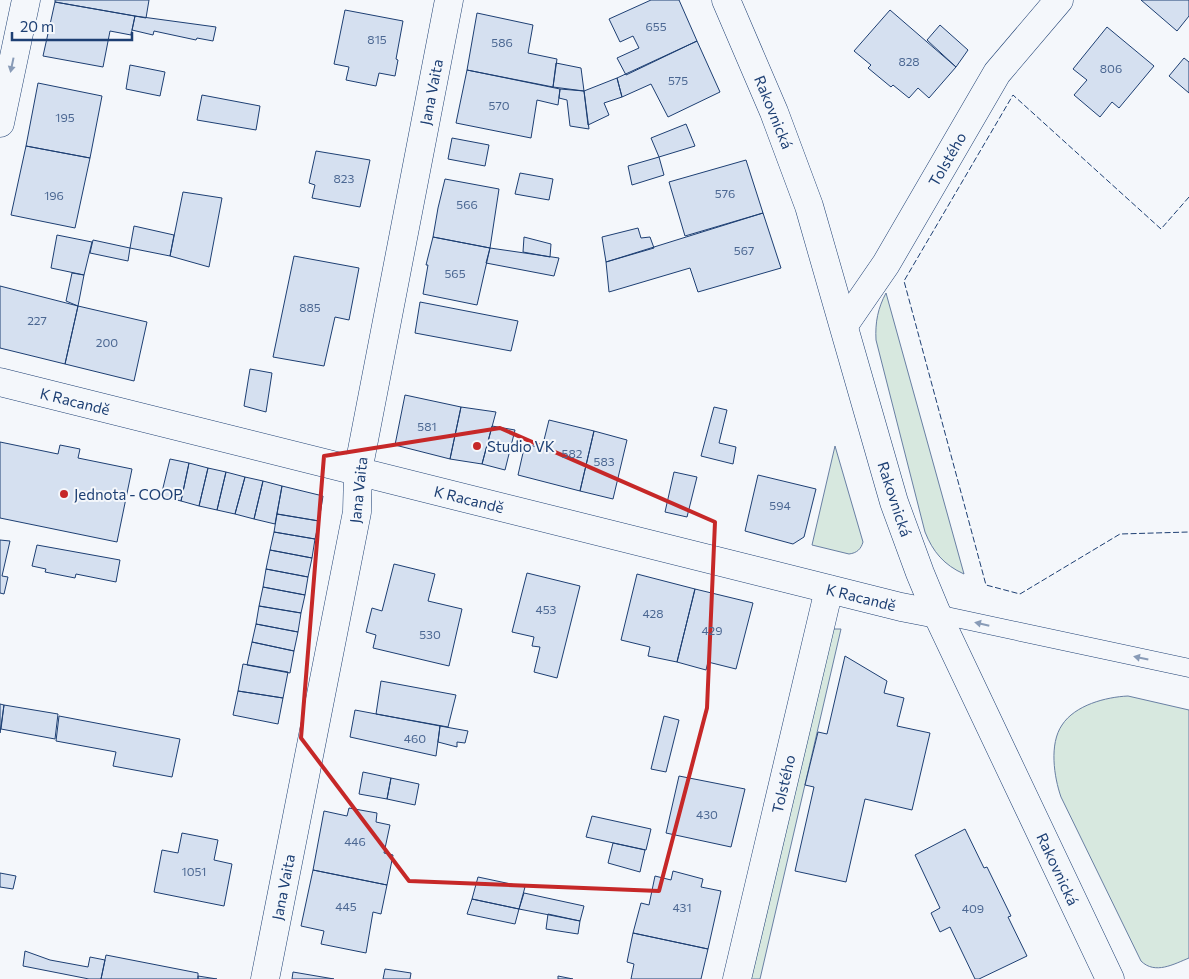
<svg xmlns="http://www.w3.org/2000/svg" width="1189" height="979" font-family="Commissioner,sans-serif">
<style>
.green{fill:#d7e8df;stroke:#687fa3}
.building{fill:#d5e0f0;stroke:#1d3f73}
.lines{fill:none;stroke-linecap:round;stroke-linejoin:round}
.lane-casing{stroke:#1d3f73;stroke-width:19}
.street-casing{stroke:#1d3f73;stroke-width:29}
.secondary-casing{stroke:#1d3f73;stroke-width:29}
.lane{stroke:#f4f7fb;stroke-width:18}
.street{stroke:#f4f7fb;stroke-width:28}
.secondary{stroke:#f4f7fb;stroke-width:28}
.fence{stroke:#1d3f73;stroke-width:1;stroke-dasharray:6 2.5;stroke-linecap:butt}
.oneway{fill:#889bb7}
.marked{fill:none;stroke:#c62828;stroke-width:4;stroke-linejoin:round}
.poi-dot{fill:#c62828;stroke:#f4f7fb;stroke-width:2}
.labels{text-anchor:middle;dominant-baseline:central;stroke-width:4;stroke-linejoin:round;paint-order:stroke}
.number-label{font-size:12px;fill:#4b6792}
.street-label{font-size:15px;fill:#1d3f73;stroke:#f4f7fb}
.poi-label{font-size:15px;fill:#1d3f73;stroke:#f4f7fb;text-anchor:start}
</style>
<rect width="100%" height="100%" fill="#f4f7fb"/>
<!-- green -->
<path class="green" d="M886,293l78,281c-20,-9 -31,-22 -39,-42l-49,-192c-1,-18 2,-32 10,-47z
M835,446l28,96c-2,7 -6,11 -14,12l-37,-9z
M830,629h11l-81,350h-11z
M1128,696l61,14v248c-15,6 -34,17 -48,3l-80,-164c-7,-20 -12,-53 1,-72 13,-20 44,-28 66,-29z"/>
<!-- building -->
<path class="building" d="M55,0h94l-3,18 -91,-16z
M651,0h28l18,41 -71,34 -9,-17 22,-10 -6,-12 -13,6 -11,-23z
M1141,0h48v16l-12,15z
M55,2l80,14 -4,19 -21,-4 -7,36 -60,-11z
M345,10l58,11 -7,38 2,1 -3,16 -16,-3 -3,13 -30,-6 3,-13 -15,-3z
M890,10l66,57 -27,31 -11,-10 -9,10 -16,-13 -2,2 -23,-19 3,-3 -17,-14z
M477,13l56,12 -5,28 29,6 -4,28 -86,-17z
M135,16l81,11 -3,14 -16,-3 -1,2 -42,-9 -1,4 -21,-5z
M940,25l28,25 -12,17 -29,-27z
M1107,27l47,39 -35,42 -7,-6 -12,15 -26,-22 13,-15 -14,-11z
M697,41l23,51 -52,25 -17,-33 -29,13 -5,-19z
M1184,58l5,4v31l-20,-17z
M556,63l25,5 3,23 -31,-4z
M130,65l35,7 -5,24 -34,-7z
M467,70l93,19 -2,16 -21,-5 -6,38 -75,-15z
M617,78l5,19 -18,6 5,12 -21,10 -4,-34z
M38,83l64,13 -12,62 -64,-12z
M560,89l24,2 5,38 -19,-3 -3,-26 -8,-2z
M202,95l58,11 -4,24 -59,-10z
M686,124l9,22 -36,11 -8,-19z
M452,138l37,7 -4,21 -37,-7z
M26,146l64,12 -15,70 -64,-13z
M316,151l54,9 -10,47 -48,-9 3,-13 -6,-2z
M659,157l5,18 -32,10 -4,-19z
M746,160l17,53 -78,23 -16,-54z
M520,173l33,6 -4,21 -34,-6z
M445,179l54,10 -9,59 -57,-11 5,-29z
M183,192l39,6 -13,69 -39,-11z
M763,213l18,55 -83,24 -8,-24 -81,24 -3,-30z
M134,226l40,9 -4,21 -40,-8z
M638,228l3,10 9,-1 4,11 -48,14 -4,-25z
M57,235l35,7 -8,33 -33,-7z
M433,237l57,11 -13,57 -54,-11 5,-29h-2z
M524,237l27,7 -1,13 -27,-5z
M93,240l37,8 -2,13 -38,-8z
M490,248l69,10 -5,18 -68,-13z
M294,256l65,12 -10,52 -14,-3 -11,49 -51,-9z
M72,273l12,2 -6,31 -12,-5z
M0,286l78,20 -13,58 -65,-16z
M420,302l98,19 -7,30 -96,-18z
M78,306l69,16 -13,59 -69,-17z
M250,369l22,4 -6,39 -22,-6z
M405,395l56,12 -11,52 -55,-14z
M461,407l35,5 -14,52 -32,-5z
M714,407l13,3 -8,33 17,4 -3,17 -32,-8z
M549,420l45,11 -14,60 -62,-16 7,-31 17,4z
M492,426l23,4 -10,40 -23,-6z
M594,431l33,9 -14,59 -33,-8z
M0,442l58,12 2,-9 20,4 -2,9 54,11 -15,73 -117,-24z
M170,459l19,4 -8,38 -20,-5z
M189,463l19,5 -9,38 -18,-5z
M208,468l18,4 -9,38 -18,-4z
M226,472l19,5 -10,37 -18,-4z
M674,472l23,5 -10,40 -22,-5z
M758,475l58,14 -12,48 -11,7 -48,-13z
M245,477l18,4 -9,38 -19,-5z
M263,481l19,5 -7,38 -21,-5z
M282,486l41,10 -4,25 -42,-7z
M277,514l42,7 -4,18 -41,-7z
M274,532l41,7 -3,19 -42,-8z
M0,540l10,1 -8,35 6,1 -4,17 -4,-1z
M37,545l83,15 -4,22 -40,-8 -1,4 -30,-6 1,-3 -14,-3z
M270,550l42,8 -4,19 -42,-8z
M394,564l41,10 -7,27 34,8 -13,57 -76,-18 3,-13 -10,-3 6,-24 10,3z
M266,569l42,8 -3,18 -42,-8z
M527,573l53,13 -23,92 -23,-6 6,-25 -8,-1 2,-9 -22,-5z
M637,574l58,15 -18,73 -29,-6 2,-9 -29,-7z
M263,587l42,8 -4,18 -42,-7z
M695,589l58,14 -17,66 -28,-7 -2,8 -29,-8z
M259,606l42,7 -3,19 -42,-8z
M256,624l42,8 -4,19 -42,-9z
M252,642l42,9 -4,22 -43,-8z
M845,656l42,25 -3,12 20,5 -7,28 33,7 -18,77 -47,-11 -19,83 -51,-11 19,-84 -9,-2 13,-53 9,2z
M243,664l45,8 -5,26 -45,-7z
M381,681l75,14 -8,32 -72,-13z
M238,691l45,7 -5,26 -45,-9z
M0,704l4,1 -4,28z
M4,705l54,9 -3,25 -54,-10z
M355,710l85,16 -4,30 -86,-19z
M59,716l121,23 -8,38 -59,-11 3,-14 -60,-11z
M664,716l15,4 -13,52 -15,-3z
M440,726l28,5 -3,12 -8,-1v5l-19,-5z
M363,772l28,6 -4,21 -28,-5z
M679,776l66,13 -14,58 -65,-14z
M391,778l28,6 -4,21 -28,-6z
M349,808l28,5 -1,9 14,3 -6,28 9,2 -6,30 -74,-15 11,-59 23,5z
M592,816l59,13 -5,21 -60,-13z
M965,829l19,39 3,-1 24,49 -3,1 19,39 -48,23h-4l-25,-52 -10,5 -9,-19 9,-5 -25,-53z
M182,833l36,7 -4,20 18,4 -8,42 -70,-14 8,-42 16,3z
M613,843l32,7 -5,22 -32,-9z
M313,870l74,15 -6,29 -8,-2 -7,41 -45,-9 3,-13 -23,-5z
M673,871l30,8 -2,8 20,4 -13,58 -75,-16 8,-30 8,2 6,-29 16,4z
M0,873l16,3 -3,13 -13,-2z
M478,877l47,10 -6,22 -47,-10z
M524,893l60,13 -4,15 -61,-12z
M472,899l47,10 -4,15 -48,-10z
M548,914l32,7 -2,13 -32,-5z
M633,933l75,16 -7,30h-70l3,-15 -7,-2z
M25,951l25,9 38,7 2,-10 15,3 -4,19h-12l-66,-13z
M106,955l92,18v6h-97z
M385,969l26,4 -1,6h-27z
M293,972l41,7h-42z
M198,976l19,3h-19z
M558,976l15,3h-15z"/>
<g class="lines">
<defs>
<path id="lane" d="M937,614l252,54"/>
<path id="street" d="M0,123l26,-123
M844,325l42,-61 111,-191 62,-73
M0,382l901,225 36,7
M265,979l92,-467 1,-41 91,-471
M737,979l92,-390"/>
<path id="secondary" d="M726,0l48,112 35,94 85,296 26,71 17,41 173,365"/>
</defs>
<!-- lane casing -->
<use href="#lane" class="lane-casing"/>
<!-- street casing -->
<use href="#street" class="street-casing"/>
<!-- secondary casing -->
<use href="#secondary" class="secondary-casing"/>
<!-- lane -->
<use href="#lane" class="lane"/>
<!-- street -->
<use href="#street" class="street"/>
<!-- secondary -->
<use href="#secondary" class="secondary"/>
<!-- fence -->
<path class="fence" d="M1189,197l-28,32 -148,-134 -109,186 82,304 34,9 100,-60 69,-2"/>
</g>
<!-- one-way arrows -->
<defs><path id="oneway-solid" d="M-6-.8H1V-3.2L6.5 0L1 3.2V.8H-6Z" transform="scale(1.25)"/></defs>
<g class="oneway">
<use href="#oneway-solid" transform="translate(12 65) rotate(102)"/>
<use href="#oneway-solid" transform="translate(982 624) rotate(-167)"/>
<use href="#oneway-solid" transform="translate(1141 658) rotate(-168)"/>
</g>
<!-- marked area -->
<path class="marked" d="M500,428l215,94 -8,186 -48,183 -250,-10 -108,-143 23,-282z"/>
<!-- markers -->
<g class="poi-dot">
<circle cx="477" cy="446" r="5"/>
<circle cx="64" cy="494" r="5"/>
</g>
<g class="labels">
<!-- number labels -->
<g class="number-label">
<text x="656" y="26">655</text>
<text x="377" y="39">815</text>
<text x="502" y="42">586</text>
<text x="909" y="61">828</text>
<text x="1111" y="68">806</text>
<text x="678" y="80">575</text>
<text x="499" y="105">570</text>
<text x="65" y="117">195</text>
<text x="344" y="178">823</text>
<text x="725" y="193">576</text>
<text x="54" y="195">196</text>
<text x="467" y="204">566</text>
<text x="744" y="250">567</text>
<text x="455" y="273">565</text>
<text x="310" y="307">885</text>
<text x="37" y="320">227</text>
<text x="107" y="342">200</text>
<text x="427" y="426">581</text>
<text x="572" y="453">582</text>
<text x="604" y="461">583</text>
<text x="780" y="505">594</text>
<text x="546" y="609">453</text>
<text x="653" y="613">428</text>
<text x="712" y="630">429</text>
<text x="430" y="634">530</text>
<text x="415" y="738">460</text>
<text x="707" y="814">430</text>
<text x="355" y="841">446</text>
<text x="194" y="871">1051</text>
<text x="346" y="906">445</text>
<text x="682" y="907">431</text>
<text x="973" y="908">409</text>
</g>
<!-- street labels -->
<g class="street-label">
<text transform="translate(431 92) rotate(-79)">Jana Vaita</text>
<text transform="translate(774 112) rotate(68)">Rakovnická</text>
<text transform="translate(947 159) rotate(-60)">Tolstého</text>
<text transform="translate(75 401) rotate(14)">K Racandě</text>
<text transform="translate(358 490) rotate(-84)">Jana Vaita</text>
<text transform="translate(469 499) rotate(14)">K Racandě</text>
<text transform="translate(895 499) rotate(72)">Rakovnická</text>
<text transform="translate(861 597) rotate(14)">K Racandě</text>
<text transform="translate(783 784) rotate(-77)">Tolstého</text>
<text transform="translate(1058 869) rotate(65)">Rakovnická</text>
<text transform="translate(283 887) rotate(-79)">Jana Vaita</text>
</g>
<!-- poi labels -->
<g class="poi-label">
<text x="487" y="446">Studio VK</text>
<text x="74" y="494">Jednota - COOP</text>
</g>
</g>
<!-- scale -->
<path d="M12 32v8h120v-8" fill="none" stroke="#1d3f73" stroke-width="2.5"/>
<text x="20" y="32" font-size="15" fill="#1d3f73" stroke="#f4f7fb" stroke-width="4" paint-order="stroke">20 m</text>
</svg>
